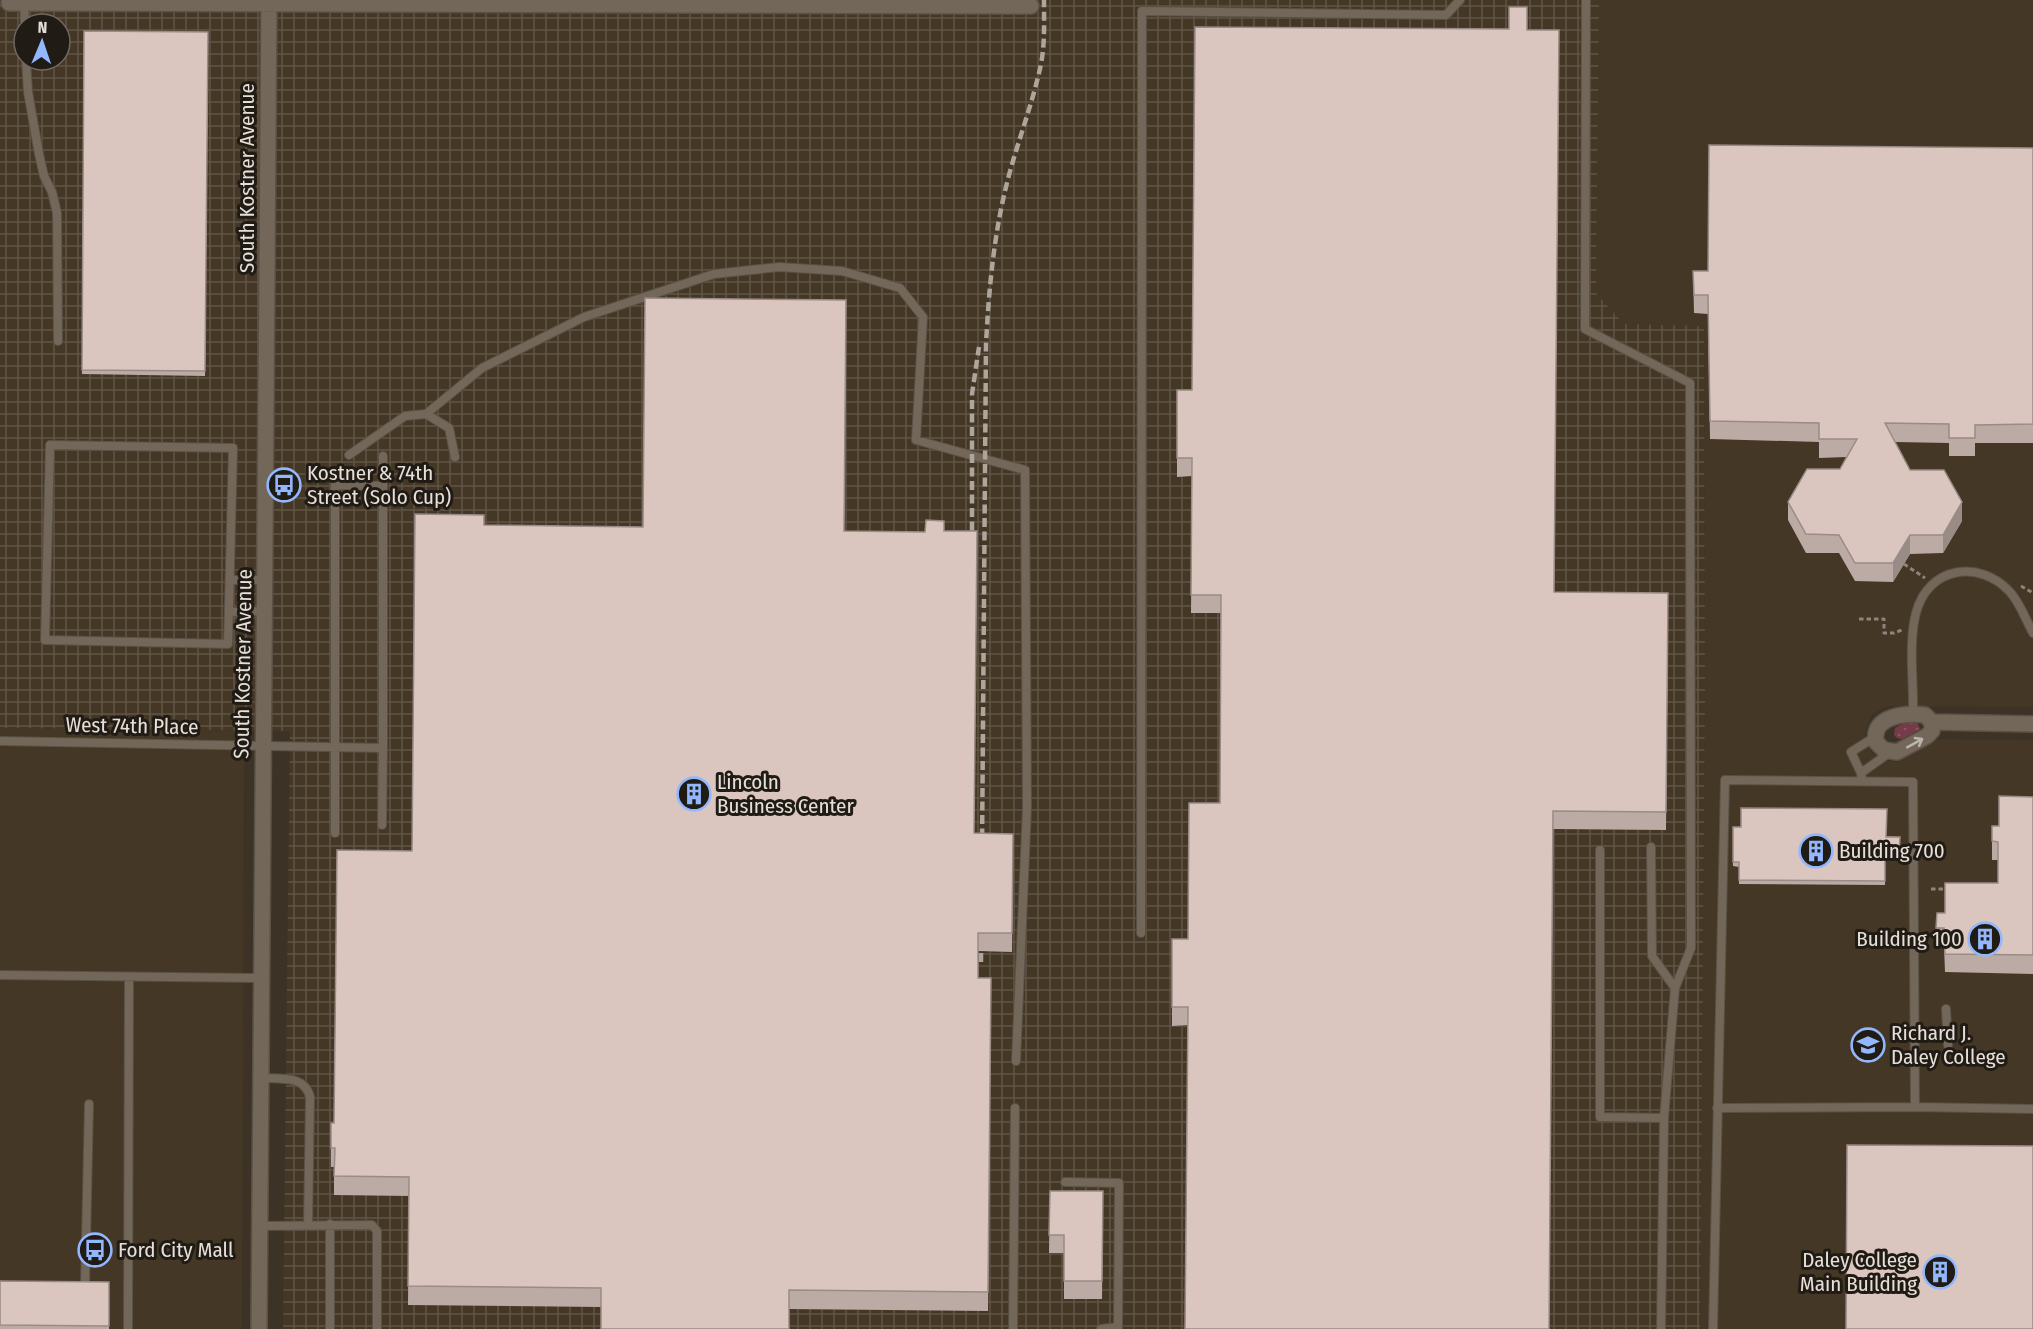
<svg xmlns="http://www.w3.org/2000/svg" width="2033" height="1329" font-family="'Fira Sans Condensed',sans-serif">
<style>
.built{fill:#453725}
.industrial{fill:url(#industrial-grid);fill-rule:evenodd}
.grass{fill:url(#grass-dots)}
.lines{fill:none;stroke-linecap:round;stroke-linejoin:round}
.service-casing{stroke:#5a5146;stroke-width:10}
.minor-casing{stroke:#5a5146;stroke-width:18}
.path{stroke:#8d857b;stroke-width:3;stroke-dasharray:4.5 3;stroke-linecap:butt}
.service{stroke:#726759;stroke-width:8}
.minor{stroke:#726759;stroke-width:15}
.rail{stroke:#aea69c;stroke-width:4.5;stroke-dasharray:9 4.5;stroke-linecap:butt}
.wall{fill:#bcaaa4}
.shaded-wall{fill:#998b86}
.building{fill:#dbc6bf;stroke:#998b86;stroke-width:1.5}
.oneway{stroke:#bdb5ab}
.labels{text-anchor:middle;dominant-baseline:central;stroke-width:6;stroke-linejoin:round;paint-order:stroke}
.street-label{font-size:21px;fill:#e6dfd7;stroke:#201b15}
.poi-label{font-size:21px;fill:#e6dfd7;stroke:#201b15;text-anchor:start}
</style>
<defs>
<pattern id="industrial-grid" width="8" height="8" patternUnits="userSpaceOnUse" patternTransform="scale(1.5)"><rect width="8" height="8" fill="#453725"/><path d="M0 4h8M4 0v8" fill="none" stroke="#605444"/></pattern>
<pattern id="grass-dots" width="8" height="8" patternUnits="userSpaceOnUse" patternTransform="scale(1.5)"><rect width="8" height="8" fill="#763a49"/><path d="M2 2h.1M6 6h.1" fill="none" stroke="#8a5662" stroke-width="1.8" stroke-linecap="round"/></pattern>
</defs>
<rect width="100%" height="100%" fill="#3c3226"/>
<!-- built -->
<path class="built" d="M1599,0h434v707l-145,-1 -16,8 -7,19 4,16 7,7 12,5 9,1 36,-23 100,1v589h-333l5,-634 -1,-368 -80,-3 -28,-31z
M0,728l244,3 -2,598h-242z"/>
<!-- industrial -->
<path class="industrial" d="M0,0h1599l-3,293 28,31 80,2 1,369 -5,634h-1417l7,-598 -290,-3zM24,24h36v36h-36z"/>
<!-- grass -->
<path class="grass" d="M1906,722h11l3,7 -18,10 -5,-1 -3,-3 1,-7z"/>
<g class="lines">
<defs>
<path id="service" d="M1586,0l-1,329 105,54 1,565 -16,40 -11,130
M24,3l1,21
M26,60l2,32 11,62 5,22 8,16 5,21 1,128
M426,414l56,-46 102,-51 130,-43 65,-7 63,4 58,17 23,29 -7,123 109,30 2,338 -11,253
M50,445l183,3 -5,196 -183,-4z
M349,455l56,-39 21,-2 23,14 6,29
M230,580h35
M229,612l36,-1
M1913,715c1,-32 -5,-72 3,-102 12,-47 64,-54 94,-21 10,11 16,28 23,41
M0,741l383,7v-292
M1861,773l28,-20
M1862,781l-1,-8 -10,-21 24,-15
M382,825l1,-77
M335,833v-348l48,1
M1651,847l1,109 23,32
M1600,850v267l64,1 -3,211
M1141,933l1,-922 304,4 14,-15
M0,975l261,3
M1946,1009l2,36
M261,1078c19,1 44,-3 49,19l-2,128
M1915,1107l118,2
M1065,1182l54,1 -1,144 -17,2
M330,1224v105
M259,1226l113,-1 5,6v98
M85,1286l4,-182
M128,1329l1,-352
M1013,1329l2,-221
M1713,1329l12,-549 188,2 2,325 -198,1"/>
<path id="minor" d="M9,3l1022,3
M1932,722v9l-5,5 -30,16 -13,-2 -8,-8c-5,-27 31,-29 49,-27l7,7 101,2
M259,1329l10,-1329"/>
</defs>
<!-- service casing -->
<use href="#service" class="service-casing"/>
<!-- minor casing -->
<use href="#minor" class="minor-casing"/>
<!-- path -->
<path class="path" d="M1904,564l21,14
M2021,586l12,7
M1859,619h25v14h10l8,-3
M1931,889h16"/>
<!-- service -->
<use href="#service" class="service"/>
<!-- minor -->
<use href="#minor" class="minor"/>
<!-- rail -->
<path class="rail" d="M972,544v-150l7,-47
M982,851l4,-507c3,-57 8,-113 23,-169 10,-37 24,-73 32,-111 4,-21 3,-42 3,-64
M981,962v-27"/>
</g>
<!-- wall -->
<path class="wall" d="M1527,30l27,562 114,20 -2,218 -113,-1 -365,196 -16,1v-87h16l32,-136 1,-190h-30l1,-137 -15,1v-19l15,-68z
M84,31l124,1 -3,344 -123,-2z
M2033,148v295h-58v13h-26v-13l-54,-1 15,28 52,51 -19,32 -33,1 -17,28 -38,-1 -16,-28h-33l-18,-33v-18l52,-33 6,-12 -27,1v-16l-109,-3 -2,-125 -14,-1 -1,-42h15z
M484,525l360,6 81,1 19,-1 30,302 39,1 -1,118 -34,-1v27h13l-3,333 -580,-6 1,-109 -75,-1v-28h-3v-44h3l78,-272z
M2033,797v177l-88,-2 -1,-26h-8l1,-33h8l53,-30v-23h-6v-19l7,-15z
M1733,827l167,10 -1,23h-14v25l-146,-1v-17l-6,-1z
M1050,1191h53l-1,108h-38v-46h-15z
M0,1281l109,1v47h-109z"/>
<!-- shaded-wall -->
<path class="shaded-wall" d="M1962,502v19l-19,32v-18z
M1910,535v19l-17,28v-19z"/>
<!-- building -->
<path class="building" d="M1509,7h18v23h32l-5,562 114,1 -2,219 -113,-1 -4,518h-364l3,-322h-16v-68h16l1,-136h31l1,-208h-30l1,-137h-15v-68h15l3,-363 314,2z
M84,31l124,1 -3,339 -123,-1z
M1709,145l324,3v276l-58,1v13h-26v-14l-64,-1 25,47h34l18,32 -19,33h-33l-17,28h-38l-16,-28 -33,-1 -18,-32 19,-33h33l17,-30h-38v-16l-109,-2 -2,-126h-14l-1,-24h15z
M645,298l201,2 -2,231 81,1 1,-12 18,1v10h33l-3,302 39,1 -1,99h-34v45h13l-3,314 -199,-2v39h-188v-41l-193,-2 1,-109 -75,-1 1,-28h-4v-25h3l3,-273 75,1 3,-337 69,1v10l159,2z
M1999,796l34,1v158l-88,-1 -1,-26h-8l1,-15h8v-30h53v-41l-6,-1v-15h7z
M1741,808l146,1 -1,28h14l-1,18h-14v26l-146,-1v-18h-6v-35h8z
M1847,1145l186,1v183h-187z
M1050,1191h53l-1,90h-38v-46h-15z
M0,1281l109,1v44l-109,-1z"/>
<!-- one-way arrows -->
<defs><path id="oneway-shaft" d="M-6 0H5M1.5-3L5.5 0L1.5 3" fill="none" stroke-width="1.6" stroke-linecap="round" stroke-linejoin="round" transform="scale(1.5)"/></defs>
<use class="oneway" href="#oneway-shaft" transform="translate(1915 743) rotate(-29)"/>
<!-- icons -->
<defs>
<symbol id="bus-ring" viewBox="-11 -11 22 22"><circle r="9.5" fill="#201b15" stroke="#93b7fd" stroke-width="1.5"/><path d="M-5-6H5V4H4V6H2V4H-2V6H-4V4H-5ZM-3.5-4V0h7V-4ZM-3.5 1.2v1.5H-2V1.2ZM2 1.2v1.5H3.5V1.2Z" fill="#93b7fd"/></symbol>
<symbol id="building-ring" viewBox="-11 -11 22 22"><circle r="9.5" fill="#201b15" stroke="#93b7fd" stroke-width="1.5"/><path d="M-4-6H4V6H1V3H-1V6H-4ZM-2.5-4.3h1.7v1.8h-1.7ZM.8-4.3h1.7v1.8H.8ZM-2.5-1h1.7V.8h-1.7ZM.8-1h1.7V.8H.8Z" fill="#93b7fd"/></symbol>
<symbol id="university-ring" viewBox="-11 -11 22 22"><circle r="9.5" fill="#201b15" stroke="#93b7fd" stroke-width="1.5"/><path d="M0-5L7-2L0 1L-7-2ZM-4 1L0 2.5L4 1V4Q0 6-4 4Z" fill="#93b7fd"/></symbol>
</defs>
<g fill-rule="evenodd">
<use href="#bus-ring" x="265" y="466" width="38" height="38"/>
<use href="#building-ring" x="675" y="775" width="38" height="38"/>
<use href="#building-ring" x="1797" y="832" width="38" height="38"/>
<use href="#building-ring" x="1966" y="920" width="38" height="38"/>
<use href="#university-ring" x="1849" y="1026" width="38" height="38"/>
<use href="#bus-ring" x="76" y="1231" width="38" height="38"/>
<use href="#building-ring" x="1921" y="1253" width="38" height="38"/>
</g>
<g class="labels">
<!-- street labels -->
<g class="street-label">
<text transform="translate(247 178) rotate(-90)">South Kostner Avenue</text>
<text transform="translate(243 664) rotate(-89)">South Kostner Avenue</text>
<text transform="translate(132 726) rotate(1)">West 74th Place</text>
</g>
<!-- poi labels -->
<g class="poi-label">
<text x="307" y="473">Kostner &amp; 74th<tspan x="307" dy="24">Street (Solo Cup)</tspan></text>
<text x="717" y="782">Lincoln<tspan x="717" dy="24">Business Center</tspan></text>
<text x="1839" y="851">Building 700</text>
<text x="1962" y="939" text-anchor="end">Building 100</text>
<text x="1891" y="1033">Richard J.<tspan x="1891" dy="24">Daley College</tspan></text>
<text x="118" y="1250">Ford City Mall</text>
<text x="1917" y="1260" text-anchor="end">Daley College<tspan x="1917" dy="24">Main Building</tspan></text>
</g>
</g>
<!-- north arrow -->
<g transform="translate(42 42) rotate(2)"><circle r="28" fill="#201b15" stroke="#6f6963" stroke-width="1.5"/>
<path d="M0-4.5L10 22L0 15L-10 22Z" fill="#93b7fd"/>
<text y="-9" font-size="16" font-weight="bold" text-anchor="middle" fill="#e6dfd7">N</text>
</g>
</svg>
